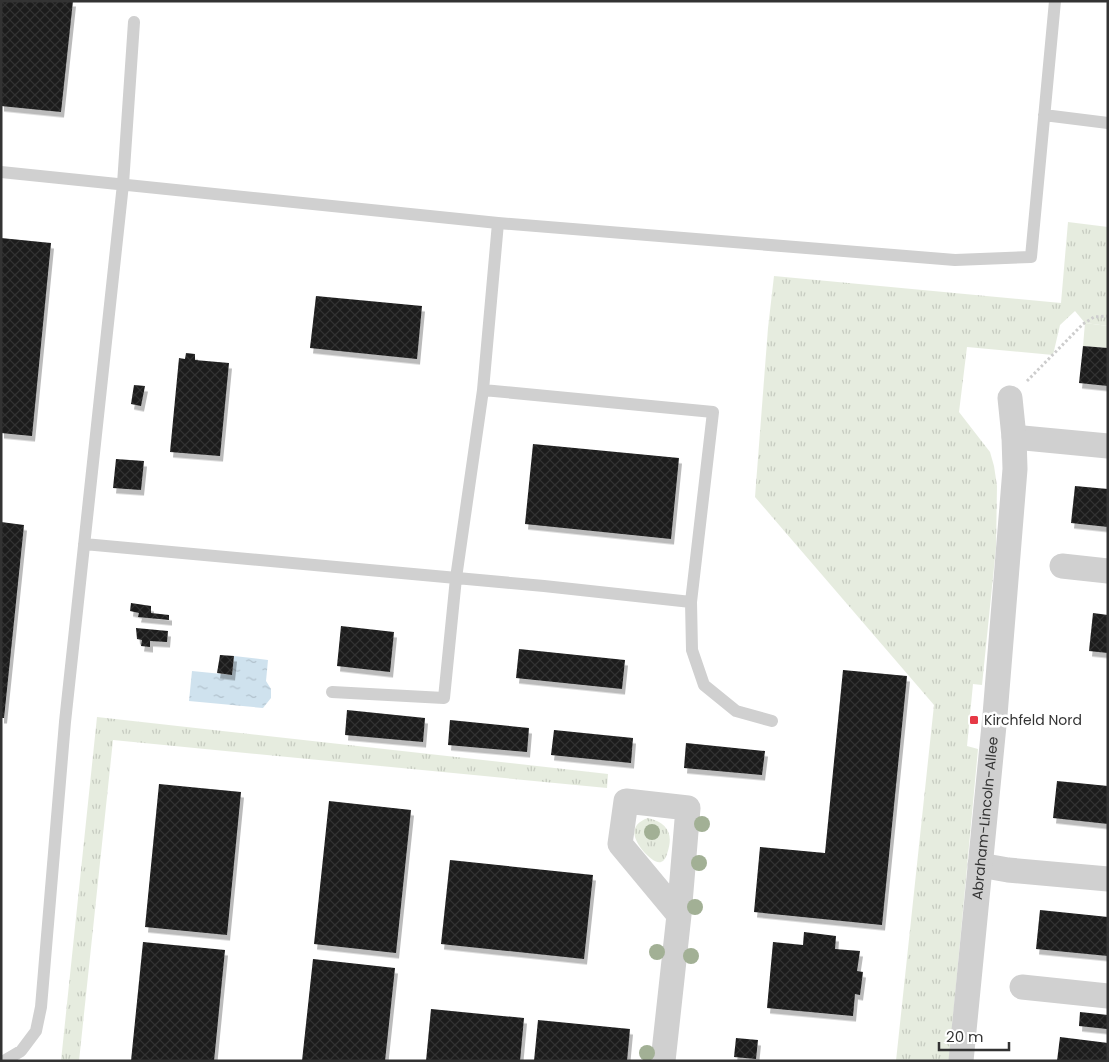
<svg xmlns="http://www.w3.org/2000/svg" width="1109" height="1062" font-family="Poppins,sans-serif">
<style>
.grass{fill:url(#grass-tufts)}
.garden{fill:#e6ecdf}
.water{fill:url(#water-ripples)}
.building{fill:url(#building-cross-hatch);filter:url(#shadow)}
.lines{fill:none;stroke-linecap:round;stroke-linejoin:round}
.path{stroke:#cdcdcd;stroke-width:3;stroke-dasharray:2.5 2.5;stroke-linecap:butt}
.lane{stroke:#d0d0d0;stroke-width:12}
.street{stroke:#d0d0d0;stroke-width:25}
.tree{fill:#a2b095}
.poi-dot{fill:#e63946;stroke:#fff;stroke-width:2}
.labels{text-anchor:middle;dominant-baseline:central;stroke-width:5;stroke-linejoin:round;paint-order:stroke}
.poi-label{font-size:14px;fill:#333;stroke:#fff;text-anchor:start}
.street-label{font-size:14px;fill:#333;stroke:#fff}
</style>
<defs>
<pattern id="grass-tufts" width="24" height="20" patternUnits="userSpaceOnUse" patternTransform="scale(1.25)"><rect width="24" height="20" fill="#e6ecdf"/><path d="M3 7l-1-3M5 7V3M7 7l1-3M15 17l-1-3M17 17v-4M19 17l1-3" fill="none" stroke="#c6cbc0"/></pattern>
<pattern id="water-ripples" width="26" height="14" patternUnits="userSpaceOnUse" patternTransform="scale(1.25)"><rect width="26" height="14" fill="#cfe2ee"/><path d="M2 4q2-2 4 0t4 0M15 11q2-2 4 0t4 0" fill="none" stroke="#b2c2cd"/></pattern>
<pattern id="building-cross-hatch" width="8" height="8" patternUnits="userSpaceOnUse" patternTransform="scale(1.25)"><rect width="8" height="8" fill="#1a1a1a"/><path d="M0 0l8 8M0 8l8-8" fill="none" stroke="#333"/></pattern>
<filter id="shadow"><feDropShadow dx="3" dy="5.5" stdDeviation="0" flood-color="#0004"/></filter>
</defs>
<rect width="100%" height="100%" fill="#fff"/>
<!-- grass -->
<path class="grass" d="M1068,222l40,5v99l-23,-3 -10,-12 -15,14 -7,30 -86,-8 -8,65 31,40 4,14 3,20 -1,62 -14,137 -9,-1 -6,62 11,3 -29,312h-53l38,-356 -179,-208 13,-169 6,-52 287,27z
M97,717l511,57 -1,14 -494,-48 -34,321h-18z
M648,818c20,5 26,16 19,36 -5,16 -16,5 -23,-2 -11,-13 -16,-27 4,-34z"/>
<!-- garden -->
<path class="garden" d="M1085,323l23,3v22l-25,-2z"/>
<!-- water -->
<path class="water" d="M234,656l34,4 -2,21 5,8v9l-8,10 -74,-7 3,-30 40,4z"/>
<!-- building -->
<path class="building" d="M1,1h72l-12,111 -60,-6z
M1,238l50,5 -19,193 -31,-3z
M316,296l106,10 -5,53 -107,-11z
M1083,346l25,2v38l-29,-3z
M186,353l9,1v6l34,3 -9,93 -50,-4 9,-94 6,1z
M134,385l11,1 -4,20 -10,-2z
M533,444l146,14 -8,81 -146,-15z
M116,459l28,2 -3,29 -28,-2z
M1075,486l33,3v38l-37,-4z
M1,522l23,3 -20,193h-3z
M131,603l20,3v7l18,2v5l-31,-3 1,-4 -9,-2z
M1093,613l15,2v38l-19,-2z
M341,626l53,6 -4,40 -53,-6z
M136,628l32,3 -1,11 -17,-1v6l-9,-1 1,-6 -5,-1z
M519,649l106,11 -3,29 -106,-11z
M220,655l14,1 -2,19 -15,-2z
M843,670l64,6 -25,249 -128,-13 6,-65 65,6z
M347,710l78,8 -2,24 -78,-7z
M450,720l79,8 -2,24 -79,-7z
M554,730l79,8 -2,25 -80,-8z
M686,743l79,8 -3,24 -78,-7z
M1057,781l51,5v38l-55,-6z
M159,784l82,8 -14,143 -82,-8z
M329,801l82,9 -15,143 -82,-9z
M450,860l143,15 -9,84 -143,-15z
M1040,910l68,7v39l-72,-7z
M804,932l32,4 -1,13 25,2 -3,20 6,1 -3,23 -5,-1 -2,22 -86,-8 6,-66 30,3z
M143,942l82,8 -11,111h-83z
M313,959l82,9 -10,93h-83z
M431,1009l93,9 -4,43h-94z
M1080,1012l28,3 -1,14 -28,-3z
M538,1020l92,9 -3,32h-93z
M1060,1037l48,6v18h-51z
M736,1038l22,2 -2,19 -22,-2z"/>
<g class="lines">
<!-- path -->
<path class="path" d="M1027,381l56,-57 11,-7 14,-1"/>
<!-- lane -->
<path class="lane" d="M1044,115l64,8
M1,172l497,51 457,37 76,-3 24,-256
M84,544l460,42 147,16 22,-190 -230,-22
M691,602l1,48 12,35 32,26 36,10
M332,692l112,6 12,-120 27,-188 15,-167
M4,1061l17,-10 15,-20 5,-24 24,-285 58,-538 11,-162"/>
<!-- street -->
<g class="street">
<path d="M1014,437l94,9"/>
<path d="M1062,566l46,5"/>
<path d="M980,865l28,5 100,9"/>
<path d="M1022,987l86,9"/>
<path d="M663,1061l16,-146 9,-107 -62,-7 -6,43 59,71"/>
<path id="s1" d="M961,1061l34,-346 20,-246 -1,-32 -4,-39"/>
</g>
</g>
<!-- trees -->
<g class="tree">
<circle cx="702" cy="824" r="8"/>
<circle cx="652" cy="832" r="8"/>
<circle cx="699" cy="863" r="8"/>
<circle cx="695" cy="907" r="8"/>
<circle cx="657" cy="952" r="8"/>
<circle cx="691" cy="956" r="8"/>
<circle cx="647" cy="1053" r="8"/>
</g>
<!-- markers -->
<rect class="poi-dot" x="969" y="715" width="10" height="10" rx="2.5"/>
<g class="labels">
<!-- poi labels -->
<g class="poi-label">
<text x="984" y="720">Kirchfeld Nord</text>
</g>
<!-- street labels -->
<g class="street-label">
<text stroke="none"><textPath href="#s1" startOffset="244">Abraham-Lincoln-Allee</textPath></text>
</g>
</g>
<!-- border -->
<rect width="1109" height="1062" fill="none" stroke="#333333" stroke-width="5"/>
<!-- scale -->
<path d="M939 1042v8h70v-8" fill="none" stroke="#333333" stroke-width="2.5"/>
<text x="946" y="1042" font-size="15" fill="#333333" stroke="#ffffff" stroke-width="4" paint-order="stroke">20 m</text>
</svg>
